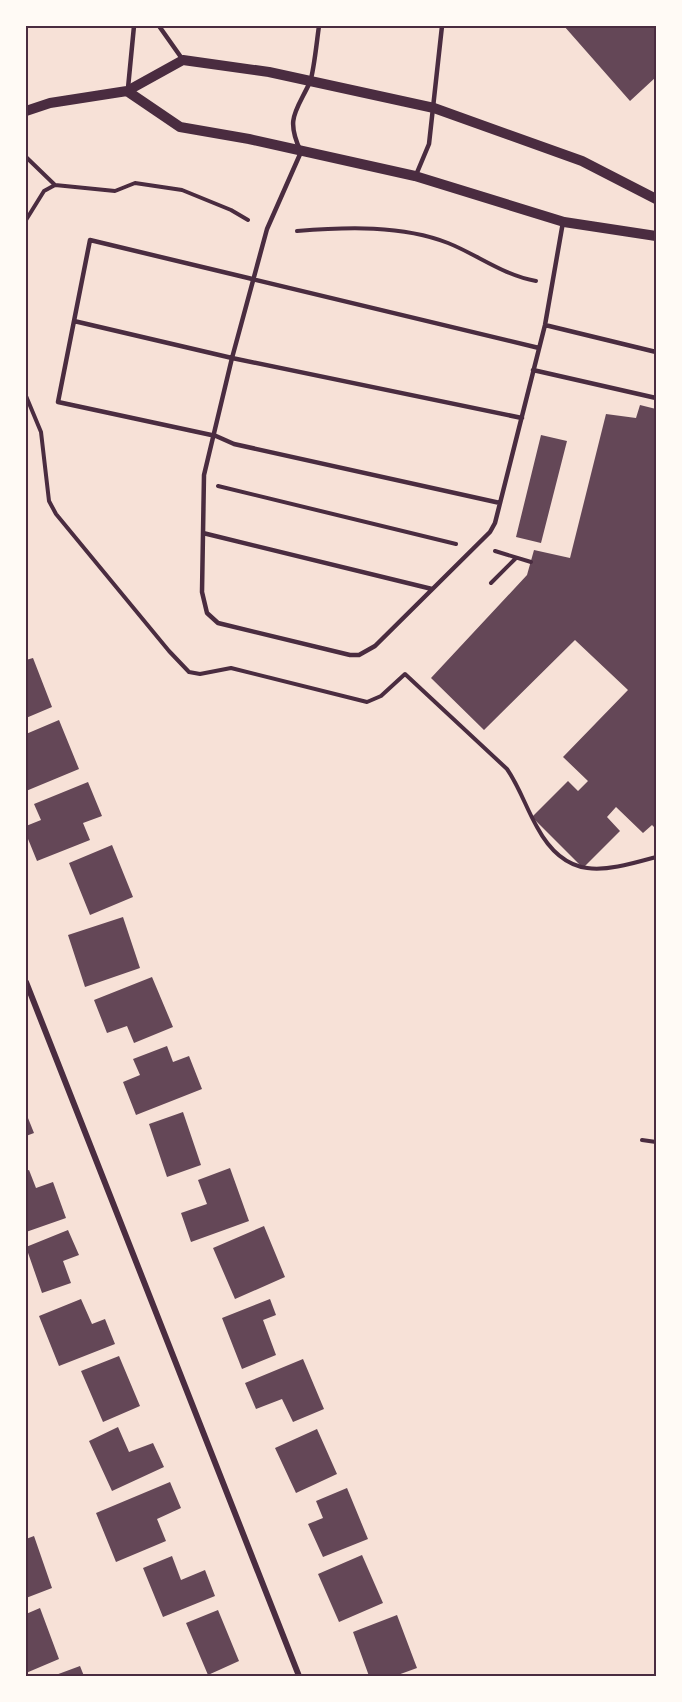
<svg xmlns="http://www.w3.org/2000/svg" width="682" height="1702" font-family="Inter,sans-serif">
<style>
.building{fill:#644757}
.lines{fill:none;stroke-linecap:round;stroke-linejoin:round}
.path{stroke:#4a2c40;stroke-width:4}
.service{stroke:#4a2c40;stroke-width:4.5}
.minor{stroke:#4a2c40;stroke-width:6}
.tertiary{stroke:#4a2c40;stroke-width:10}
.neatline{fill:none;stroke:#4a2c40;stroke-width:2}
</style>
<rect width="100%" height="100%" fill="#f7e1d7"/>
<!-- building -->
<path class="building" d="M564,26h92v51l-26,24z
M640,405l16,4v420l-4,-4 -9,8 -27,-26 -9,10 13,14 -37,37 -51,-51 36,-36 10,10 10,-10 -25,-24 65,-67 -53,-50 -91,90 -53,-52 96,-103 7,-25 36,8 36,-144 30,4z
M541,435l26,6 -26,102 -25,-6z
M33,658l19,49 -26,11v-58z
M59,720l20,49 -53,22v-57z
M88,782l14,34 -19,7 7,17 -53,21 -11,-27v-8l15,-6 -7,-16z
M112,845l21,52 -43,18 -21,-52z
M123,917l17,51 -55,19 -17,-52z
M152,977l21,50 -39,16 -7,-17 -20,7 -13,-33z
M167,1046l6,16 16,-6 13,33 -66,26 -13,-33 17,-7 -7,-16z
M183,1112l18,53 -34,12 -18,-53z
M26,1113l8,20 -8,3z
M230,1168l19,53 -58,21 -10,-29 26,-9 -9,-24z
M29,1170l7,18 17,-6 13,36 -40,14v-61z
M264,1226l21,51 -50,22 -22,-51z
M68,1230l11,25 -16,6 8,22 -29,10 -16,-46z
M81,1299l11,25 13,-5 10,25 -56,22 -20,-50z
M270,1299l6,16 -13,5 13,35 -34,14 -20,-51z
M119,1356l21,50 -37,16 -22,-51z
M303,1359l21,50 -31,13 -11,-23 -26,10 -11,-26z
M118,1427l11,25 24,-9 11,24 -52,24 -23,-50z
M317,1429l20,45 -41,19 -21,-45z
M170,1482l11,26 -24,11 9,22 -50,21 -20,-49z
M347,1488l21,51 -45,18 -15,-33 15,-6 -7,-17z
M34,1536l18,52 -26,10v-59z
M362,1555l21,48 -44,19 -21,-48z
M172,1556l9,24 24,-10 10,26 -52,21 -20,-49z
M40,1608l19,51 -33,14v-59z
M218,1610l21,51 -31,14 -22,-52z
M397,1615l20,53 -22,8h-26l-16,-44z
M80,1666l4,10h-31z"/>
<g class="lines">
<!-- path -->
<path class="path" d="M26,157l29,28
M26,220l18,-29 11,-6 60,6 20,-8 47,7 49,20 17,10
M297,231c49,-4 105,-6 151,12 30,12 55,32 88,38
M26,396l15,36 8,69 7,13 113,137 20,21 11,2 31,-6 136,34 14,-6 24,-22 102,95c13,19 19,39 30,58 30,56 68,44 119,30
M218,486l238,58
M495,551l36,11
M491,583l25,-25
M642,1140l14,2"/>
<!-- service -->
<path class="service" d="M159,26l24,34
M319,26c-2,13 -5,45 -9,56 -14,30 -25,36 -9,70l-34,77 -35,129 -28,117 -2,117 5,21 11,10 132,32h9l16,-9 115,-114 5,-9 50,-198 18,-103
M128,88l6,-62
M416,175l13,-31 13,-118
M74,321l158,37 290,60
M545,325l111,27
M533,370l123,28
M500,503l-266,-59 -18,-8 -158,-34 32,-162 449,108
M203,533l229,56"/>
<!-- minor -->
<path class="minor" d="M26,982l273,694"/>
<!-- tertiary -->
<path class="tertiary" d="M127,91l53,36 69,12 166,37 149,46 92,14
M26,111l24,-8 77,-12 56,-31 86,12 165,36 148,53 74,38"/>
</g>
<!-- border -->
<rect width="682" height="1702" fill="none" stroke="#fffaf5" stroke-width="54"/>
<rect x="27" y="27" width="628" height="1648" class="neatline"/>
</svg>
